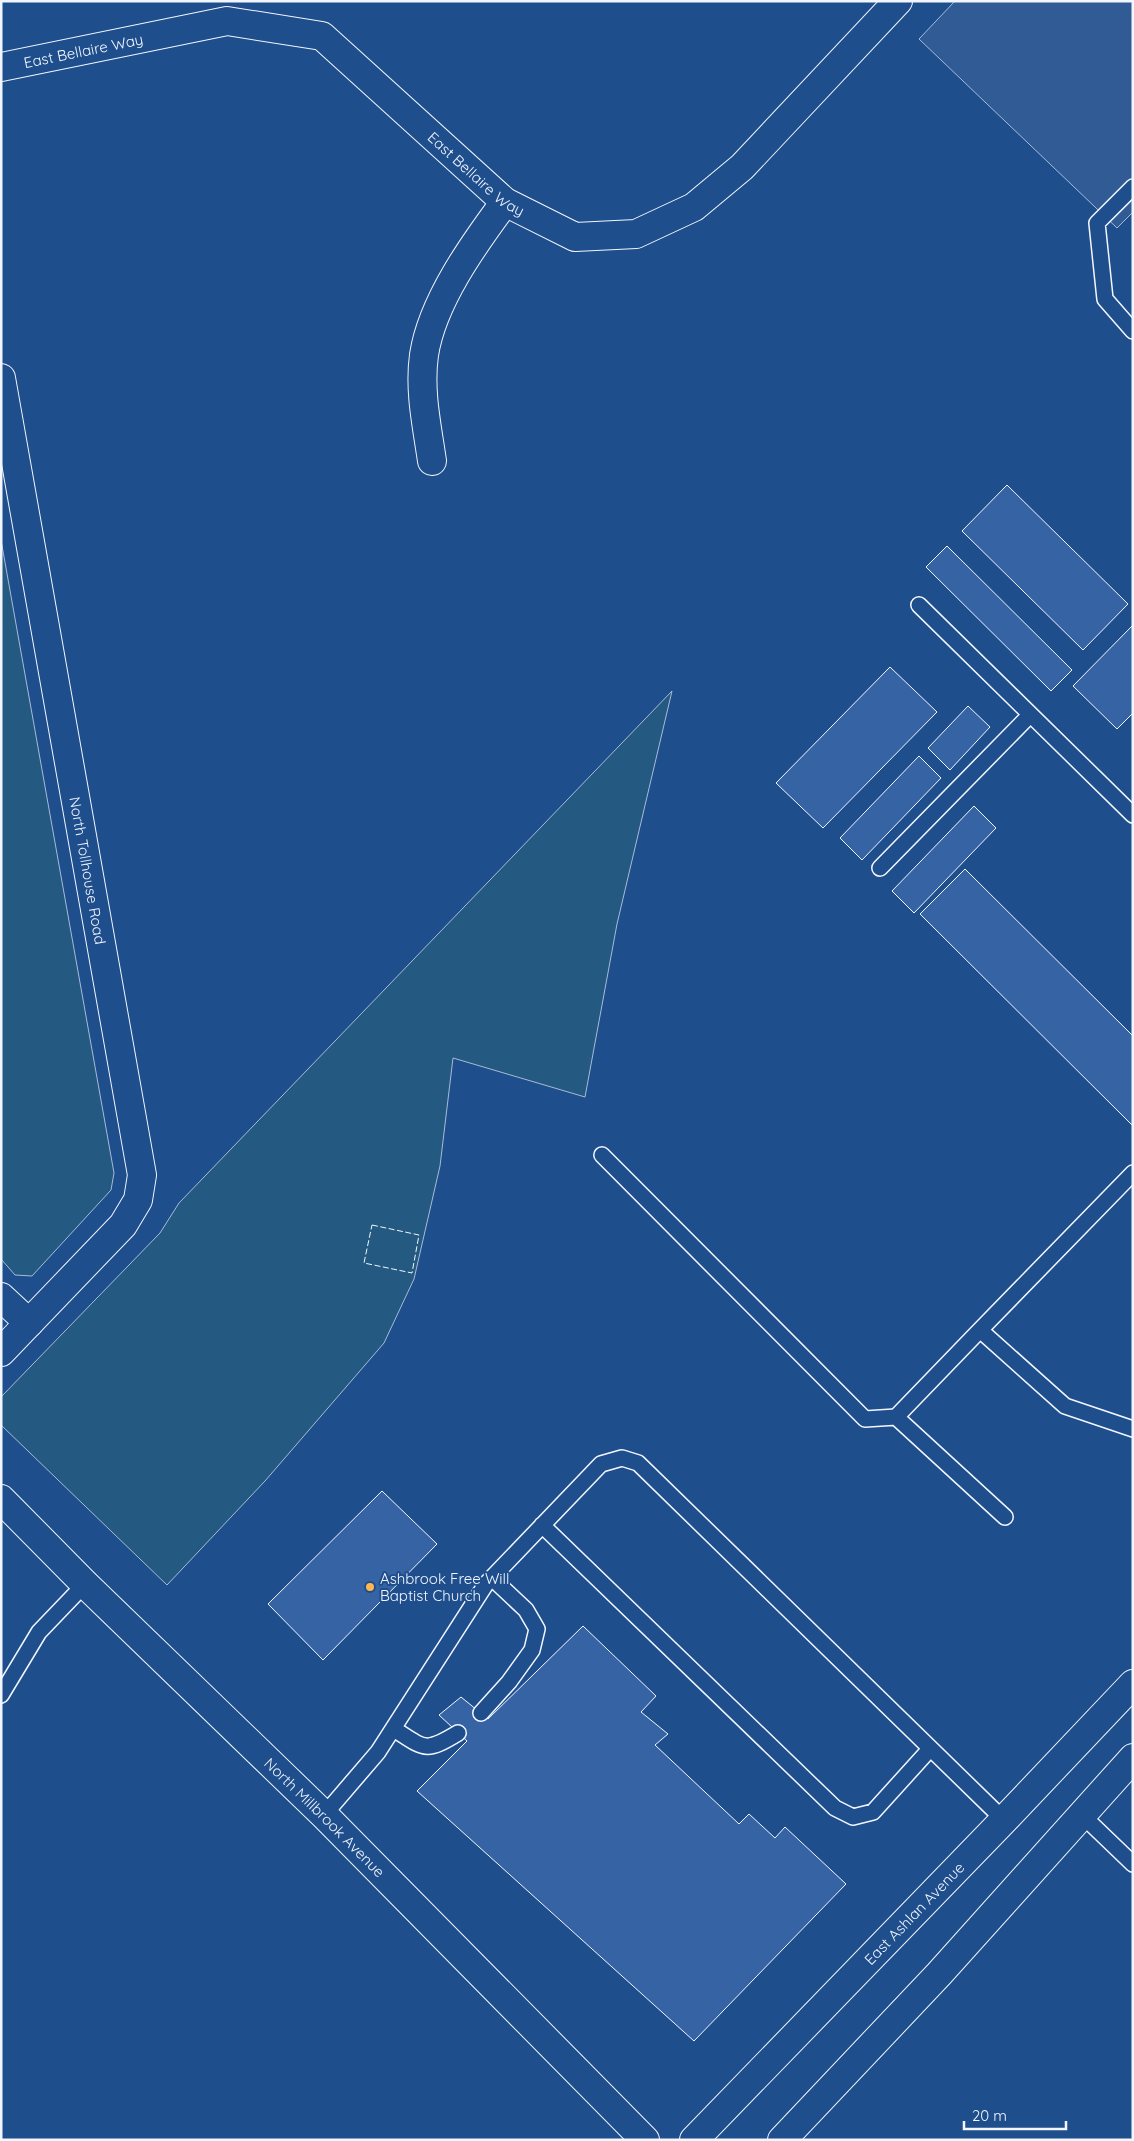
<svg xmlns="http://www.w3.org/2000/svg" width="1134" height="2141" font-family="Quicksand,sans-serif">
<style>
.green{fill:#245a82;stroke:#a8bbd7}
.parking{fill:#305b95;stroke:#a8bbd7}
.building{fill:#3563a3;stroke:#f2f6ff}
.lines{fill:none;stroke-linecap:round;stroke-linejoin:round}
.lane-casing{stroke:#f2f6ff;stroke-width:18}
.street-casing{stroke:#f2f6ff;stroke-width:30}
.secondary-casing{stroke:#f2f6ff;stroke-width:30}
.primary-casing{stroke:#f2f6ff;stroke-width:30}
.lane{stroke:#1f4e8c;stroke-width:15}
.street{stroke:#1f4e8c;stroke-width:28}
.secondary{stroke:#1f4e8c;stroke-width:28}
.primary{stroke:#1f4e8c;stroke-width:28}
.fence{stroke:#f2f6ff;stroke-width:1;stroke-dasharray:6 2.5;stroke-linecap:butt}
.poi-dot{fill:#ffb74d;stroke:#1f4e8c;stroke-width:2}
.labels{text-anchor:middle;dominant-baseline:central;stroke-width:4;stroke-linejoin:round;paint-order:stroke}
.street-label{font-size:15px;fill:#f2f6ff;stroke:#1f4e8c}
.poi-label{font-size:15px;fill:#f2f6ff;stroke:#1f4e8c;text-anchor:start}
</style>
<rect width="100%" height="100%" fill="#1f4e8c"/>
<!-- green -->
<path class="green" d="M1,540l113,633 -3,17 -79,86 -17,-1 -14,-16z
M672,691l-55,233 -32,173 -132,-39 -13,108 -26,113 -30,64 -119,138 -98,104 -166,-160v-28l159,-164 19,-30z"/>
<!-- parking -->
<path class="parking" d="M955,1h178v211l-16,16 -198,-189z"/>
<!-- building -->
<path class="building" d="M1007,485l121,119 -45,46 -121,-119z
M947,546l125,124 -21,21 -125,-124z
M1133,625v88l-16,16 -44,-43z
M890,667l47,45 -114,116 -47,-45z
M968,706l22,21 -40,43 -22,-22z
M919,756l22,22 -79,82 -22,-22z
M974,806l22,22 -82,85 -22,-22z
M965,869l168,167v90l-213,-212z
M382,1491l55,53 -114,116 -55,-56z
M583,1626l73,70 -15,16 27,22 -13,11 84,79 10,-10 26,24 10,-11 61,57 -152,157 -277,-250 50,-50 -28,-26 22,-18 27,22z"/>
<g class="lines">
<defs>
<path id="lane" d="M1133,187l-36,36 8,76 28,32
M919,605l214,210
M880,868l150,-153
M602,1155l263,264 31,-2 84,-87
M1133,1173l-153,157 85,76 68,23
M896,1417l109,100
M542,1525l293,283 18,9 20,-5 57,-63
M1,1695l38,-63 46,-48
M481,1713l28,-31 23,-32 5,-21 -11,-19 -34,-32
M394,1729c31,20 31,24 64,4
M1081,1814l52,50
M324,1815l54,-63 108,-168 115,-120 21,-6 16,5 366,357"/>
<g id="street">
<path id="s1" d="M1,67l226,-46 95,15 183,166 70,35 61,-3 58,-27 48,-40 156,-166"/>
<path id="s2" d="M1,378l141,797 -4,25 -15,25 -122,127"/>
<path d="M432,461c-5,-35 -13,-70 -8,-106 8,-53 49,-110 81,-153"/>
<path d="M1,1297l28,26"/>
</g>
<g id="secondary">
<path id="s3" d="M1,1499l84,85 239,231 321,325"/>
</g>
<g id="primary">
<path id="s4" d="M694,2140l310,-320 129,-136"/>
<path d="M782,2140l157,-166 194,-216"/>
</g>
</defs>
<!-- lane casing -->
<use href="#lane" class="lane-casing"/>
<!-- street casing -->
<use href="#street" class="street-casing"/>
<!-- secondary casing -->
<use href="#secondary" class="secondary-casing"/>
<!-- primary casing -->
<use href="#primary" class="primary-casing"/>
<!-- lane -->
<use href="#lane" class="lane"/>
<!-- street -->
<use href="#street" class="street"/>
<!-- secondary -->
<use href="#secondary" class="secondary"/>
<!-- primary -->
<use href="#primary" class="primary"/>
<!-- fence -->
<path class="fence" d="M372,1225l47,10 -7,38 -48,-10z"/>
</g>
<!-- markers -->
<circle class="poi-dot" cx="370" cy="1587" r="5"/>
<g class="labels">
<!-- street labels -->
<g class="street-label">
<text stroke="none"><textPath href="#s1" startOffset="84">East Bellaire Way</textPath></text>
<text stroke="none"><textPath href="#s1" startOffset="534">East Bellaire Way</textPath></text>
<text stroke="none"><textPath href="#s2" startOffset="500">North Tollhouse Road</textPath></text>
<text stroke="none"><textPath href="#s3" startOffset="454">North Millbrook Avenue</textPath></text>
<text stroke="none"><textPath href="#s4" startOffset="316">East Ashlan Avenue</textPath></text>
</g>
<!-- poi labels -->
<g class="poi-label">
<text x="380" y="1578">Ashbrook Free Will<tspan x="380" dy="17">Baptist Church</tspan></text>
</g>
</g>
<!-- border -->
<rect width="1134" height="2141" fill="none" stroke="#f2f6ff" stroke-width="5"/>
<!-- scale -->
<path d="M964 2121v8h102v-8" fill="none" stroke="#f2f6ff" stroke-width="2.5"/>
<text x="972" y="2121" font-size="15" fill="#f2f6ff" stroke="#1f4e8c" stroke-width="4" paint-order="stroke">20 m</text>
</svg>
